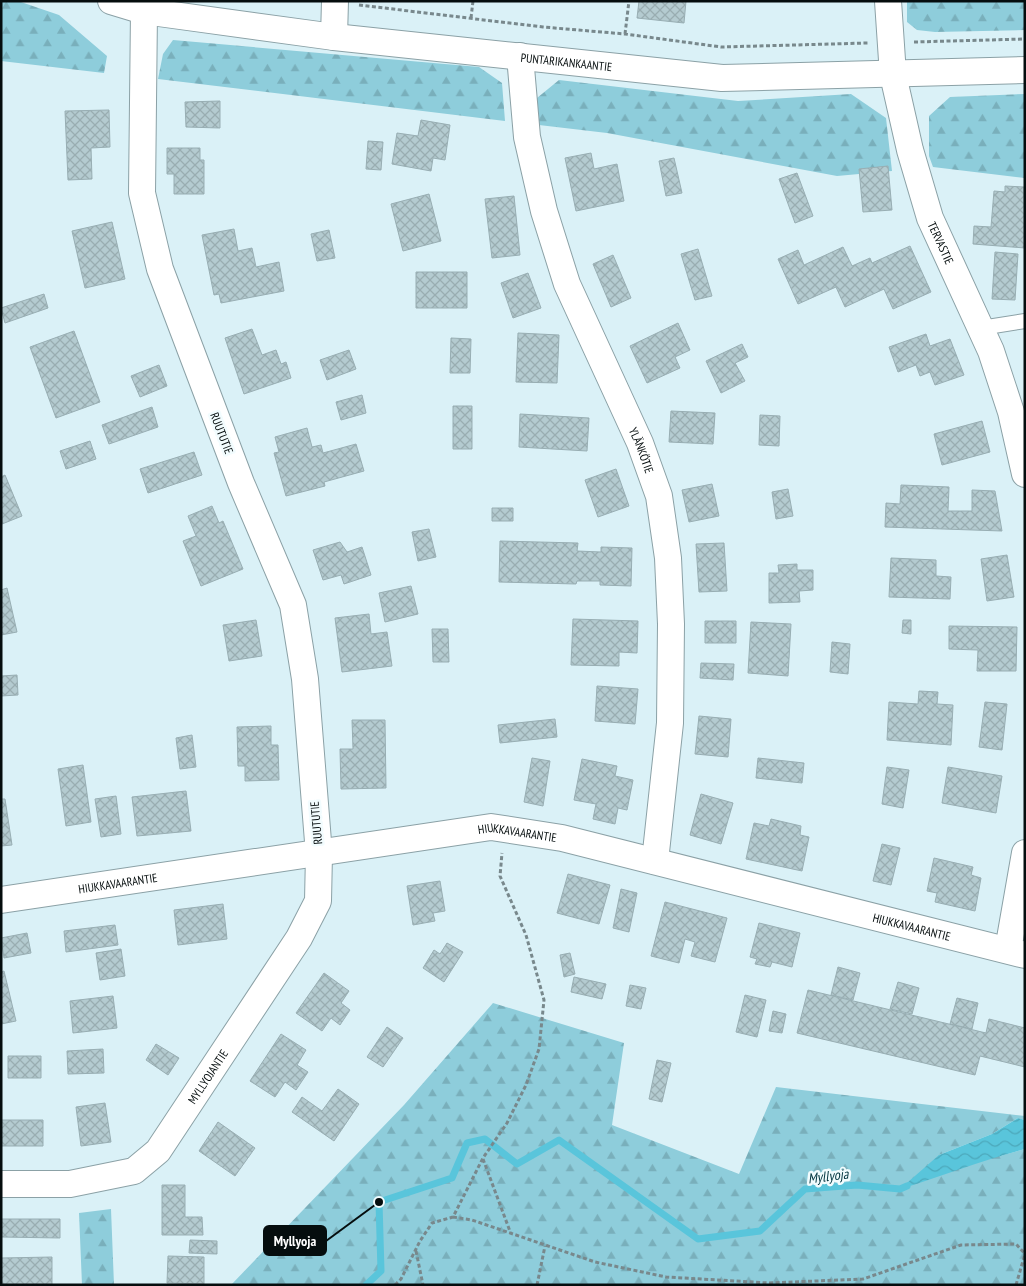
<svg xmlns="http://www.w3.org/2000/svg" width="1026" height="1286" font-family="'PT Sans Narrow',sans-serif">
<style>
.forest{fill:url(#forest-firs)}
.water{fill:url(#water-waves)}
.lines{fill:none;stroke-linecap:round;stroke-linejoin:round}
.stream{stroke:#59c5db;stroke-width:7}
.building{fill:url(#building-cross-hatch);stroke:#98aeb3}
.service-casing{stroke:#8ba1a6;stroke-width:16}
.minor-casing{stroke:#8ba1a6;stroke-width:28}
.path{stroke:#78888c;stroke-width:3;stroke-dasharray:4 2.5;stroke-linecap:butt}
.service{stroke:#fff;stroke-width:14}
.minor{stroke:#fff;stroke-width:26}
.labels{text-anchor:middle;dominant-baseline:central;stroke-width:5;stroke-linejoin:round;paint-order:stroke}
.street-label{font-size:12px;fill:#050d0e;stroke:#f2fcfe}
.water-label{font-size:14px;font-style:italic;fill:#00343e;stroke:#f2fcfe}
.leader{fill:none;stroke:#050d0e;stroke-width:2}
.callout-dot{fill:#050d0e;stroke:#f2fcfe;stroke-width:2}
.callout{fill:#050d0e;stroke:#050d0e;stroke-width:2}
.callout-label{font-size:14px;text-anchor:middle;font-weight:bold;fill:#fff}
</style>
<defs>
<pattern id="forest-firs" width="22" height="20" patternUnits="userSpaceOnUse" patternTransform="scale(1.25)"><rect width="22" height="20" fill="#8ecddb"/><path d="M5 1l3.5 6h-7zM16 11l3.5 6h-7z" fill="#79afbb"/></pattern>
<pattern id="water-waves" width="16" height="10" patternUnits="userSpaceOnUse" patternTransform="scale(1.25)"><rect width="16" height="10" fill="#59c5db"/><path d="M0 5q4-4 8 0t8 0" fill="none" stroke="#4ca8bb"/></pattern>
<pattern id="building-cross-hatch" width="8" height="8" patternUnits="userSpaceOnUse" patternTransform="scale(1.25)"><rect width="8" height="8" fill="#b4cbd0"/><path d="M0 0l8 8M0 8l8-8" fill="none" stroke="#99adb1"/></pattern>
</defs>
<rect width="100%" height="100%" fill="#daf1f7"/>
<!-- forest -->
<path class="forest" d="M1,1h17l41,14 48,41 -3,17 -103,-12z
M907,1h118v29l-90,2 -18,-2 -10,-8z
M173,40l306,27 23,16 3,38 -347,-42 5,-25z
M559,80l179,21 113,-7 35,24 6,53 -55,5 -230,-43 -68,-8 -2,-27z
M1025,94v84l-92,-11 -4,-11v-40l21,-19z
M493,1003l131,40 -12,82 127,49 37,-87 249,29v4l-7,-2 -26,16 -53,21 61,1 25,-7v136h-794l173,-180z
M111,1209l3,76h-32l-3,-72z"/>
<!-- water -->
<path class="water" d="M1018,1118l7,2v29c-42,11 -83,27 -125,40l39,-34 53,-21z"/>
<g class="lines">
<!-- stream -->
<path class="stream" d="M366,1285l15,-14 -2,-69 73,-24 15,-35 18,-4 32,25 42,-24 139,99 62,-8 45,-42 52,-4 43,4 7,-3"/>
</g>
<!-- building -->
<path class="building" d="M639,1h47l-2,22 -47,-5z
M220,101v27l-34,-1 -1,-25z
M109,110l1,37 -19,1 1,31 -24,1 -3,-69z
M421,120l29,5 -5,35 -12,-2 -2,13 -39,-7 5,-31 21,3z
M368,141l15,1 -2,28 -15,-1z
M167,148h33v12h4v34h-30v-20h-7z
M591,153l3,16 23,-5 7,37 -48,10 -11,-53z
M674,158l8,35 -16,3 -7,-35z
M888,166l4,44 -29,2 -4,-43z
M797,173l16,43 -18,7 -16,-44z
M1005,186l19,1 1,61 -52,-4 1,-18 17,1 3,-36 11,1z
M429,194l12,47 -38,10 -12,-47z
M514,196l6,59 -28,3 -7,-59z
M112,222l13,57 -40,9 -13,-57z
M234,229l4,22 14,-3 4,19 23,-5 5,29 -63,12 -2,-9 -5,1 -12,-60z
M329,230l6,28 -18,3 -6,-27z
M910,246l21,46 -38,17 -9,-20 -39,18 -9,-20 -38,17 -20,-45 20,-9 6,15 39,-18 9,19 18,-8 2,5z
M698,249l14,47 -17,4 -14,-46z
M995,252l23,2 -3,46 -23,-1z
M613,255l18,43 -20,9 -18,-43z
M416,272h51v36h-51z
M528,273l13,35 -28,10 -12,-35z
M44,294l4,14 -43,15 -4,-15z
M678,323l12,27 -15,7 5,11 -33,15 -17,-37z
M252,329l10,26 14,-5 5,14 5,-2 5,16 -47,16 -19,-56z
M74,331l26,71 -44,16 -26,-71z
M518,333l41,2 -2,48 -41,-1z
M926,334l4,12 20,-7 14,36 -29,10 -5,-13 -10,4 -4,-11 -18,7 -9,-25z
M451,338l20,1 -1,34h-20z
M742,344l6,13 -13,6 10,18 -24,12 -15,-32z
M349,350l7,19 -29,11 -7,-20z
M159,365l8,21 -27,11 -9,-21z
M362,395l4,18 -25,7 -5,-18z
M453,406h19v43h-19z
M152,407l6,20 -49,17 -7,-19z
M671,411l44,2 -2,31 -44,-2z
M520,414l69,4 -2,33 -68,-4z
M760,415l20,1 -1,30 -20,-1z
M982,421l8,31 -48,13 -8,-31z
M307,428l5,19 9,-2 2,8 33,-9 8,27 -40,11 1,4 -39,10 -12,-43 5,-1 -4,-15z
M90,441l6,18 -30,10 -6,-18z
M194,452l8,23 -54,18 -8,-24z
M616,469l13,37 -31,11 -13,-37z
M5,475l17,41 -20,8 -1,-47z
M712,484l7,32 -30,6 -7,-32z
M901,485l48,2 -1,24h24v-21l23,1 7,40 -117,-4 1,-24 14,1z
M788,489l5,27 -17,3 -4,-27z
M212,506l7,17 4,-2 20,48 -42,17 -18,-45 13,-5 -8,-20z
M492,508h21v13h-21z
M429,529l7,28 -18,4 -6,-29z
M500,541l78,2 -1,8 24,1v-5l31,1 -1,38 -31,-1v-4h-23l-1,3 -77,-2z
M340,542l7,10 15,-5 9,28 -27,9 -3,-9 -18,5 -10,-30z
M724,543l3,48 -28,1 -3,-48z
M1007,555l7,42 -27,4 -6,-42z
M891,558l45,2v16l15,1 -1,22 -61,-2z
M797,564v6h16v20l-14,1 1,11 -31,1v-30h10l-1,-8z
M411,586l7,28 -33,8 -6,-29z
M7,588l10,44 -16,3v-45z
M369,614l2,20 16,-2 5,34 -50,6 -7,-54z
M573,619l65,2 -1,32 -18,-1v14l-48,-1z
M256,620l6,36 -33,5 -6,-36z
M903,620h8v14l-9,-1z
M705,621h31v22h-31z
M751,622l40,2 -3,52 -40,-3z
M949,626l68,1 -1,44h-39l1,-21 -29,-1z
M432,629h16l1,33h-16z
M832,642l18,2 -2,30 -18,-2z
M701,663l33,1 -1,16 -33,-2z
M17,675l1,20 -17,1v-20z
M597,686l41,3 -3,35 -40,-3z
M919,691l19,1 -1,12 16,1 -2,40 -64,-5 2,-38 29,2z
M985,702l22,2 -5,46 -23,-3z
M699,716l32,3 -3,38 -33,-3z
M555,719l2,18 -57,6 -2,-18z
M352,720h33l1,68 -45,1 -1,-40h13z
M271,726v19h7l1,35 -34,1v-15h-7l-1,-39z
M192,735l4,32 -16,2 -4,-31z
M532,758l18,3 -7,45 -19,-4z
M758,758l46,5 -2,20 -46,-5z
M582,759l35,7 -2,10 18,4 -6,30 -9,-2 -3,16 -22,-5 3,-15 -22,-4z
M83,765l8,57 -25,4 -8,-57z
M887,767l22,3 -6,38 -21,-4z
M948,767l54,9 -6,37 -54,-10z
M186,791l5,40 -54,5 -5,-39z
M701,794l32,9 -12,41 -31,-9z
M116,796l5,38 -20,3 -6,-38z
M1,799h4l7,46 -11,1z
M771,819l30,7 -1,9 9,2 -7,34 -56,-12 8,-36 15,3z
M882,844l18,4 -9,37 -18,-4z
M934,858l39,9 -2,8 10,3 -6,33 -40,-9 2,-9 -10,-2z
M568,874l42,11 -11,39 -42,-11z
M440,881l5,30 -12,2 2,8 -22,4 -6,-39z
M621,889l16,4 -8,39 -16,-4z
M665,902l62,16 -12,44 -24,-6 4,-14 -10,-3 -6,24 -28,-7z
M223,904l4,35 -49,6 -4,-35z
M759,923l41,10 -8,34 -20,-5 -2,5 -15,-3 2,-5 -7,-2z
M115,925l3,20 -52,7 -2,-21z
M27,933l4,20 -27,5 -3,-20z
M447,943l16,9 -19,30 -21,-14 11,-18 6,4z
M121,949l4,27 -25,4 -4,-27z
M570,953l5,21 -11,3 -4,-22z
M838,967l22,6 -7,27 -22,-5z
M4,971l12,50 -15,3v-52z
M324,973l25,18 -8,12 9,7 -10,15 -9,-7 -9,13 -26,-18z
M574,977l32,7 -4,15 -31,-7z
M898,982l21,6 -7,26 -22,-5z
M630,985l16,3 -5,21 -15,-3z
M808,990l178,43 3,-14 36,9v39l-45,-11 -5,19 -178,-42z
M745,995l21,5 -9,37 -21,-5z
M113,996l4,32 -44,5 -3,-32z
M957,998l21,5 -6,26 -22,-5z
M773,1011l13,3 -4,19 -13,-2z
M387,1027l16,11 -20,29 -16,-10z
M281,1034l25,16 -9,15 11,7 -12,18 -11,-8 -10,15 -25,-16z
M156,1044l23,14 -11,17 -22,-15z
M103,1049l1,24 -36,1 -1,-23z
M8,1056h33v22h-33z
M657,1060l14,3 -9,39 -13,-3z
M338,1089l21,15 -25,37 -42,-29 10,-15 20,14z
M105,1103l6,39 -30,4 -5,-39z
M1,1120h42v26h-42z
M218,1122l37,26 -20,28 -36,-25z
M162,1185h23v32h17l1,18h-41z
M1,1219h59v19l-59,-1z
M190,1240l27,1v13l-28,-1z
M168,1256l36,1v27l-37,-1z
M52,1257v28h-51v-27z"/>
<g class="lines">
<defs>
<path id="service" d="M981,328l44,-7"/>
<g id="minor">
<path id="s1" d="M111,1l33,10 190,26 388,41 303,-8"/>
<path id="s2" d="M888,1l5,74 17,75 20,68 61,133 20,61 14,62"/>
<path d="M334,37l1,-36"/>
<path id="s3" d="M520,56l7,81 17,74 23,73 73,159 19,53 9,62 3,66 -1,99 -15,138"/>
<path id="s4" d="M1,900l490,-73 71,11 463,117"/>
<path d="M1008,950l17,-97"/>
<path id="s5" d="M1,1184h69l64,-13 24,-20 141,-213 19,-37 1,-47 -14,-175 -12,-74 -52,-122 -81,-214 -18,-76 2,-182"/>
</g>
</defs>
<!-- service casing -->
<use href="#service" class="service-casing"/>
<!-- minor casing -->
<use href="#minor" class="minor-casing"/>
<!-- path -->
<path class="path" d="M359,5l184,22 82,7 96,13 147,-4
M471,18l2,-17
M625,34l4,-33
M914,42l111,-3
M483,1159l28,75
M453,1217l19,3 123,42 71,15 103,6 94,-4 98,-34 55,-1 9,10
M416,1251l7,34
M395,1285l6,-6 19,-38 12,-18 21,-6 30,-59 24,-35 19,-38 13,-36 5,-49 -18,-65 -26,-59 2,-23
M537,1285l8,-39
M1016,1285l9,-31"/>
<!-- service -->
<use href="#service" class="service"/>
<!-- minor -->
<use href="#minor" class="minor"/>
</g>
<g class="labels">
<!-- street labels -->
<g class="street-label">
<text stroke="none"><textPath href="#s1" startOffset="460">PUNTARIKANKAANTIE</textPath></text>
<text stroke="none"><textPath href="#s2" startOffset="249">TERVASTIE</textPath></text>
<text transform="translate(222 433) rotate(69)">RUUTUTIE</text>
<text stroke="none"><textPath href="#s3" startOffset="416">YLÄNKÖTIE</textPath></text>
<text transform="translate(316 823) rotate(-95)">RUUTUTIE</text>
<text stroke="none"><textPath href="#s4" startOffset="522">HIUKKAVAARANTIE</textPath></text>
<text stroke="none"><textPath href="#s4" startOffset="118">HIUKKAVAARANTIE</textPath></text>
<text stroke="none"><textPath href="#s4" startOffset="928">HIUKKAVAARANTIE</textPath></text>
<text stroke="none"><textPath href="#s5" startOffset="255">MYLLYOJANTIE</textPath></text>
</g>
<!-- water labels -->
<g class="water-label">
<text transform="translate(828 1176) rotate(-7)">Myllyoja</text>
</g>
</g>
<!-- callouts -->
<path class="leader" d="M379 1202L326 1241"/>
<circle class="callout-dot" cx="379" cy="1202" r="5"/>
<rect class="callout" x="264" y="1226" width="62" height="29" rx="5"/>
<g class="callout-label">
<text x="295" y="1246">Myllyoja</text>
</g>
<!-- border -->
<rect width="1026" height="1286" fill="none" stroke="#050d0e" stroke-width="5"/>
</svg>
